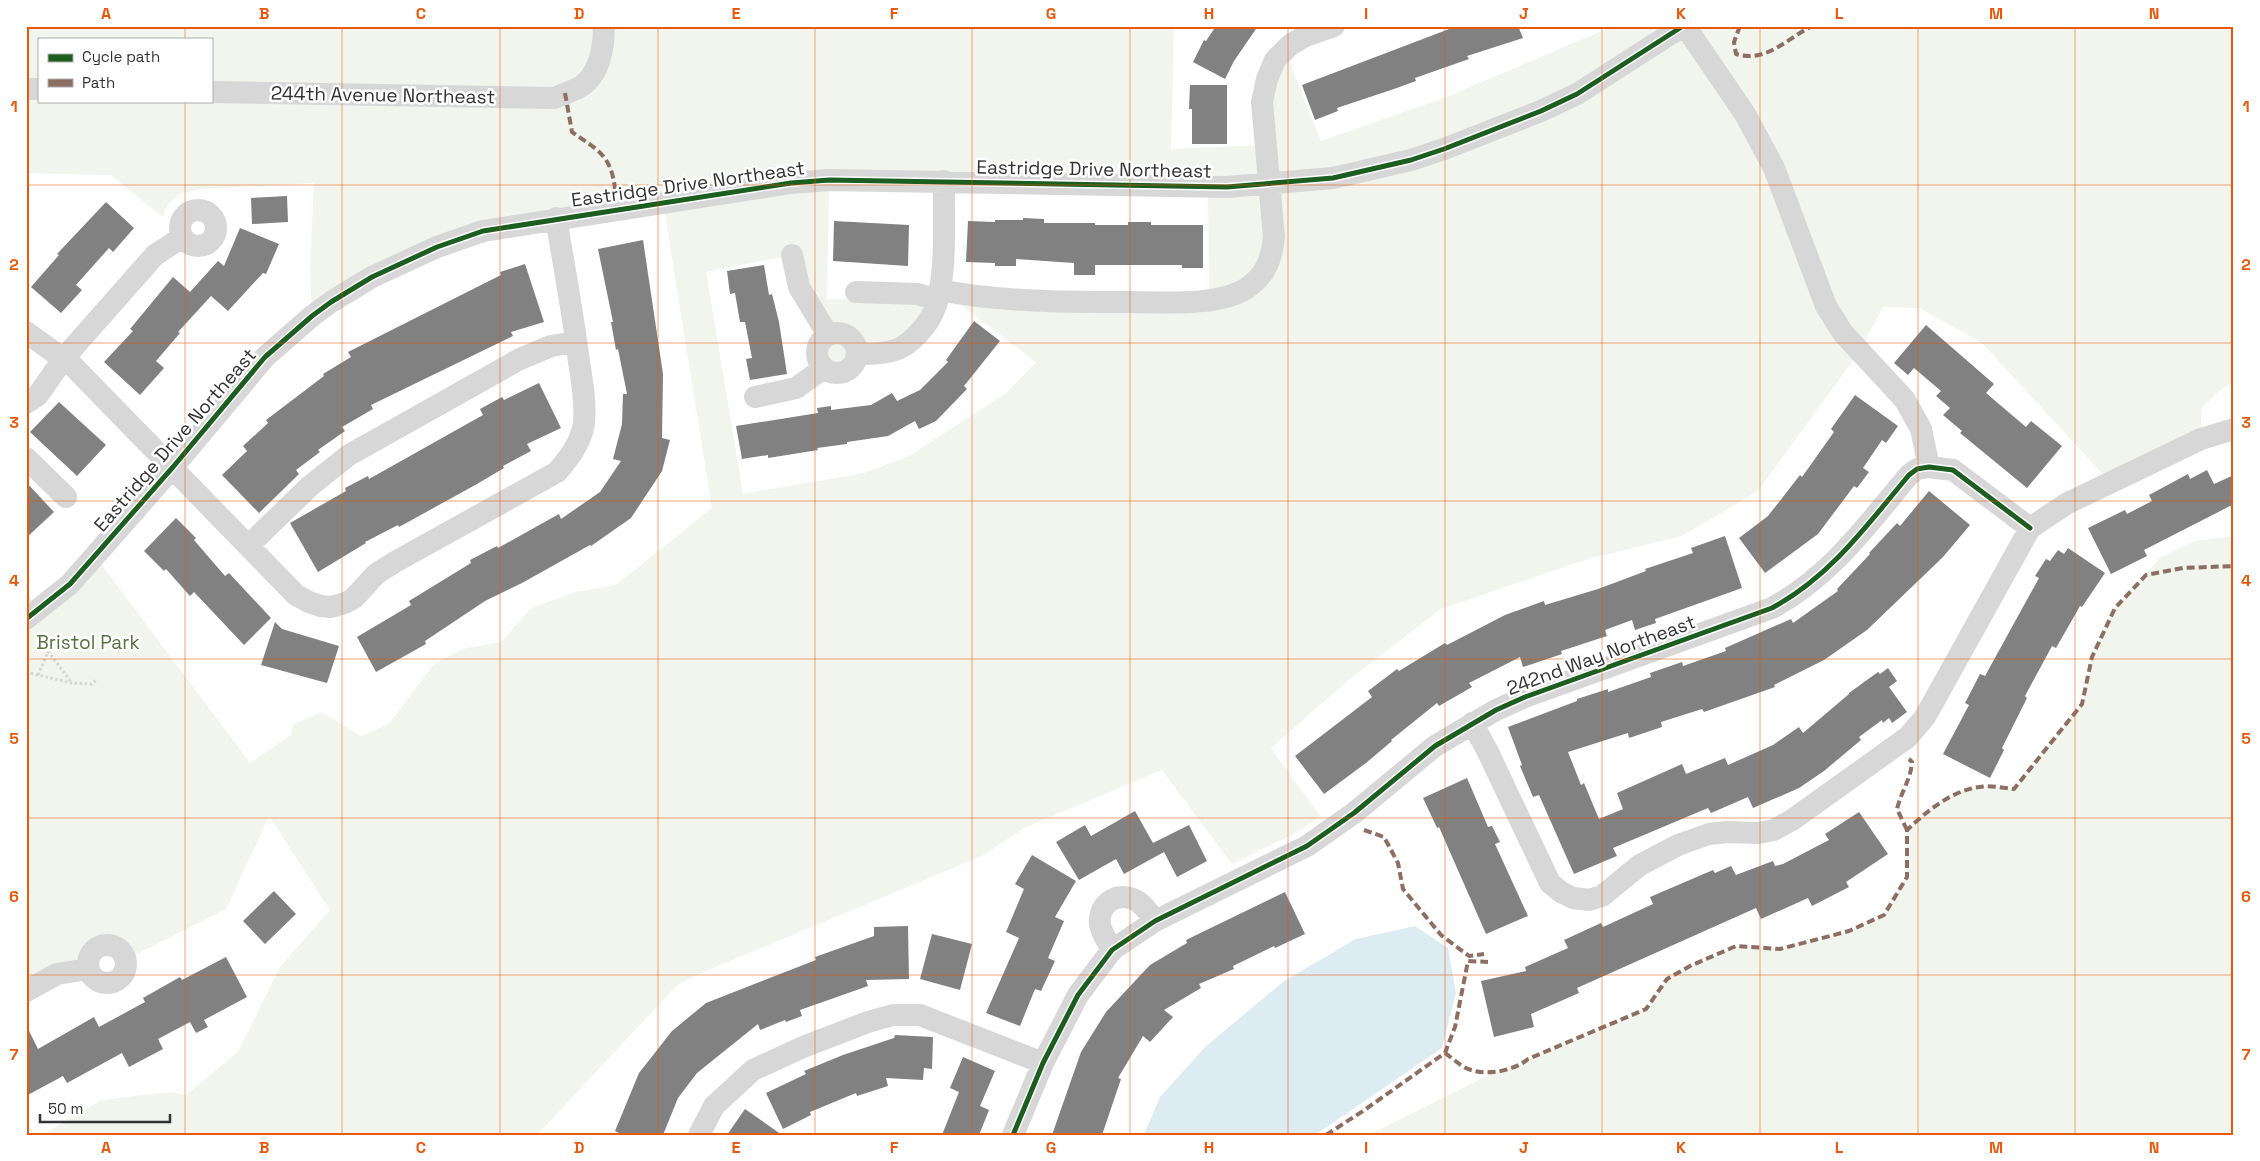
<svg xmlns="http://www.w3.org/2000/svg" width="2260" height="1161" font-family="'Space Grotesk',sans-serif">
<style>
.green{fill:#f1f5ed;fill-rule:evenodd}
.water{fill:#ddebf3}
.building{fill:#818181}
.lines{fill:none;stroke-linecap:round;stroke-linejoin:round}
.path{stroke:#d6d6d6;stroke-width:3;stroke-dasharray:2.5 2.5;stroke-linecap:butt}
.minor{stroke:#d7d7d7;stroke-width:22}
.quiet{stroke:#8d6e63;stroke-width:4;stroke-dasharray:8 4;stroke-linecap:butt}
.cycleway-casing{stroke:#fff;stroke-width:8}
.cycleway{stroke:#1b5e20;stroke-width:5}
.grid{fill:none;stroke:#e8590c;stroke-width:1;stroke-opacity:0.55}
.labels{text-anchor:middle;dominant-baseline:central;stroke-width:5;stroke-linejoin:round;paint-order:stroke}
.street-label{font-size:19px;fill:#333;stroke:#fff}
.park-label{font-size:19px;fill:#56703f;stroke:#fff}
.neatline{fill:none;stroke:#e8590c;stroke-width:2}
.grid-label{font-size:16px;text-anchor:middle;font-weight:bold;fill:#e8590c}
</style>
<rect width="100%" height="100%" fill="#fff"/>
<!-- green -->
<path class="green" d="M26,26h1148l-3,123 95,-4 -4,-43 23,-51 36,90 123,-43 170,-72h620v355l-16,11 -17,17v30l-91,43 -128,-139 -63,-35 -36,-1 -24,45 -101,139 -76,45 -94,23 -147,50 -90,69 -80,70 49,68 -21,15 -67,33 -70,-94 -138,58 -40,27 -285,119 -22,11 -140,150h-495l59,-35 69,-8 16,3 52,-43 42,-85 50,-57 -61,-94 -43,93 -99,50c-10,-19 -33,-19 -39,3l-62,29v-398l13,15 56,-52 155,207 41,-28 2,-10 28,-13 40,24 28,-12 44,-59 29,-16 39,-7 29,-33 45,-17 41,-7 96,-77 -49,-306 -180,29 -171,85 -2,-47 4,-86 -113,6 -21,5 -12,10 -5,13 -52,-42 -85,-2zM39,39h172v62h-172zM829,180l379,7 1,113 -256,-1 83,63 -30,31 -97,63 -45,17 -121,21 -37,-222 86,-17 31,84c-18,25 16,49 33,23l68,-37 13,-25 -110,-1z
M2234,536v599h-866l125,-62 27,-8 8,-6 118,-50 21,-30 23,-13 46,-20 44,3 69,-18 35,-16 23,-38v-47c20,-19 44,-39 72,-43 11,-2 24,1 35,2l68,-85 10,-47 23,-49 45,-50 35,-17z"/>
<!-- water -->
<path class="water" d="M1415,926l33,22 8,45 -14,55 -127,87h-171l16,-38 45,-50 79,-66 72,-42z"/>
<!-- building -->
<path class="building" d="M1216,26h42l-24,35 -9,18 -32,-17 11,-22 2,1z
M1457,26h61l5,12 -56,18 2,3 -54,19 1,3 -22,8 -57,19 1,3 -23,9 -13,-35z
M1190,85h37v59h-35v-35h-3z
M287,196l1,26 -36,2 -1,-26z
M106,202l28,26 -21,24 -4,-4 -33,37 6,5 -21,23 -30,-26 28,-32 -2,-1z
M1023,218l21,1v4h51v2h33v-3h23v3h52v43h-21v-3h-87v10h-21v-12l-58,-4v7h-21v-3l-29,-1 2,-41 27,1v-2h28z
M834,221l75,4 -1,41 -75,-5z
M240,228l39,16 -13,30 -3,-1 -35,38 -17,-15 -33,36 2,1 -24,28 8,7 -24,27 -36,-33 29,-31 -3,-2 43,-52 17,15 28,-31 6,5z
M643,240l20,134 -1,64 8,2 -8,31 -31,47 -40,28 -1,-1 -68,38 -37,18 -60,40 1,3 -50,28 -19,-35 54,-32 -2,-4 62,-38 -1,-3 27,-14 1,2 61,-34 2,5 39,-27 21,-31 -8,-2 9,-35 1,-30h4l-9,-45 -2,1 -5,-28h2l-15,-73z
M525,264l19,58 -33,10 2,4 -142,69 2,4 -31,18 3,4 -27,19 2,2 -24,18 3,4 -40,39 -37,-38 25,-24 -4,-5 25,-23 -2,-3 58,-44 -1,-2 28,-17 -3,-5 153,-77 -1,-3z
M764,265l5,30 3,-1 7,28 8,52 -37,6 -4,-21 6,-1 -7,-36h-5l-5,-29 -5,1 -3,-23z
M974,321l26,20 -36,45 3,3 -31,32 -17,8 -4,-8 -27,15 -41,6v2l-30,4 1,2 -50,8v-3l-26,4 -6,-33 82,-13 -1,-5 14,-2v4l40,-5 21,-12 5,8 23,-11 28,-28 -2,-2z
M1926,325l68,59 -8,9 40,34 5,-6 31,25 -35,42 -67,-55 2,-2 -19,-16 7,-7 -14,-12 5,-5 -27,-23 -6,7 -14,-12z
M539,383l22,45 -34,16 4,7 -28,15 1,2 -27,16 -78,43 -1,-2 -33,17 1,1 -48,29 -28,-49 56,-32 -1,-3 23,-12 1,3 114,-64 -3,-6 22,-12 2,3z
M1855,395l43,31 -12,17 -4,-3 -19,28 6,4 -12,16 -3,-2 -36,48 -53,39 -26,-35 29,-22 32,-41 2,2 32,-45 -3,-3z
M59,402l47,43 -29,31 -47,-44z
M2207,470l7,14 20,-9v29l-90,46 3,6 -36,18 -23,-46 37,-18 2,4 25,-13 -3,-6 39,-21 2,5z
M26,482l28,30 -28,26z
M1929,491l41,34 -27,32 -76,73 -43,30 -50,25 1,2 -71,25 -2,-3 -41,13 1,5 -33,11 -1,-5 -60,19 13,33 3,-2 15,36 24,-10 -6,-16 65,-29 4,10 39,-16 3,7 45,-20 26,-18 4,6 46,-39v-1l29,-21 2,2 8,-6 9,13 -8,6 18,25 -15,11 -3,-5 -6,5 -1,-3 -23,17 2,3 -37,31 -25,17 -46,20 -5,-11 -37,16 -3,-5 -95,40 4,8 -43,18 -35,-79 -6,2 -13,-31 2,-1 -14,-38 69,-26v-2l31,-10v3l43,-15 -1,-4 32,-11 1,4 43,-15 -1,-3 66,-29 2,4 45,-32 -1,-2 33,-35 -1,-1 28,-30 3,3z
M176,518l20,20 -2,2 31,36 4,-3 42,45 -27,27 -50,-53 -4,4 -24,-27 -2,2 -20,-20z
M1725,536l17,52 -87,31 1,4 -21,7 -3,-10 -27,10 2,6 -46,15 1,3 -39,13 -3,-10 -51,26 3,4 -33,19 -2,-3 -46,37 1,1 -26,22 -42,31 -29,-38 77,-59 -4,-6 29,-22 2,2 46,-28 2,2 58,-30 39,-14 1,4 53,-16 48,-18 -1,-2 48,-16 -2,-5z
M2068,548l37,25 -23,34 -2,-1 -24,42 -4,-2 -27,50 2,2 -25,50 2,2 -14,28 -47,-24 26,-49 -4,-2 15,-29 5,2 54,-98 -4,-2 11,-17 4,2 8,-11 6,4z
M275,622l7,7 57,17 -12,37 -66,-18z
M1467,778l21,49 4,-1 8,16 -5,2 33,72 -42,18 -47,-107 -2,1 -14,-30z
M1135,811l18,32 36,-18 18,36 -30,16 -13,-25 -40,22 -8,-15 -37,21 -23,-38 29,-17 6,11z
M1859,812l29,42 -42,28 3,5 -37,19 -4,-8 -47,21 -5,-11 -179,80 2,5 -48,21 3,13 -40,10 -13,-56 45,-10 -1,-4 43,-19 -4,-8 37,-17 2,4 50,-23 -3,-7 63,-27 2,3 16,-7 5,9 37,-14 2,5 8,-2 46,-24 -4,-6z
M1032,855l44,26 -21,36 9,4 -16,37 7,3 -14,30 -6,-2 -15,37 -34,-13 33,-75 -13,-6 18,-43 -9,-5z
M274,891l22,23 -31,30 -22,-23z
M1285,892l20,42 -30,14 -1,-2 -41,20 1,3 -35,15 2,4 -37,22 9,7 -23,25 -7,-6 -25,42 3,1 -19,56h-50l29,-83 25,-40 44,-47 37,-22 -1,-3z
M908,926l1,53 -43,1 2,6 -68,24 2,6 -16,6 -1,-2 -25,10 -2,-6 -61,49 -19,25 -15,37h-40l-8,-4 24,-58 33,-42 34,-28 110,-43 -1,-3 59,-21v-9z
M932,934l40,10 -12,46 -40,-11z
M226,957l21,40 -43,23 4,7 -12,6 -6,-11 -32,17 5,10 -34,18 -7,-14 -55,30 -4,-7 -37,20v-71l12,24 56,-32 5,10 46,-25 -2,-4 37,-21 2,3z
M895,1035l38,2 -1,32 -8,-1 -1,12 -37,-2 2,8 -31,10 -1,-3 -46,19 1,3 -28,14 -17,-36 40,-19 -2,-3 39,-16 51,-17z
M963,1057l32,14 -15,35 9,4 -10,25h-37l17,-43 -9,-4z
M745,1109l37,26h-55z"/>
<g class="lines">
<!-- path -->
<path class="path" d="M36,635l35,47
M26,672l45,11 21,1 5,-5
M38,675l10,-23"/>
<!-- minor -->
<path class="minor" d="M1685,26l60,88 29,54 52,138 17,27 62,67 16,29 8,38
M26,89h13
M211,92l344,6c8,-4 18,-7 25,-11 20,-12 24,-41 24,-61
M180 228a18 18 0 1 1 36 0a18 18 0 1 1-36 0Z
M792,255l7,32 29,48
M939,290c62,12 126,12 189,12 34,0 90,5 119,-14 19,-13 25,-30 27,-51l-12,-135 5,-23 8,-19 15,-15 15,-9 29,-10
M856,292l62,2 19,6
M26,332l47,34 223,229 13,7 12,4 10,1 14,-4 9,-5 22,-24 19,-12 162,-90c12,-14 24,-29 27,-49 2,-20 -2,-42 -5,-61 -6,-48 -15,-96 -23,-144
M817 353a20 20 0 1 1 40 0a20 20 0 1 1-40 0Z
M857,354c14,0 28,0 41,-5 14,-6 31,-25 36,-39 14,-33 9,-93 10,-129
M755,397l41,-9 28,-20
M26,403l12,-8 26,-37 91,-103 26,-17
M26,458l40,39
M249,545l61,-59 39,-31 171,-96 31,-13 25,-4
M26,619l44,-35 103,-117 92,-110 47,-41 19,-14 41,-25 65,-30 46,-16 308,-48 38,-3 398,7 106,-9 78,-18 33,-11 97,-38 36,-17 106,-68
M1472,723l15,27 63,133 11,9 12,6 16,2 13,-4 38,-31 38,-20 31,-11 18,-2 31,1 16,-3 18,-10 116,-83 17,-20 105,-189 36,-24 135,-65 33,-10
M88 964a19 19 0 1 1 38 0a19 19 0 1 1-38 0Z
M1112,950c-4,-8 -11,-17 -12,-26 -2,-19 15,-32 33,-25 10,4 16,14 22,22
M26,991l31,-17 31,-5
M699,1135l15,-29 39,-36 50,-23 65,-25 25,-7h27l123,48
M1013,1135l30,-72 35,-68 34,-45 43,-29 152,-75 47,-33 81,-67 61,-36 29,-13 247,-89c59,-32 95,-83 137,-133l8,-6 12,-2 24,3 77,58"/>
<!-- quiet -->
<path class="quiet" d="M1740,26l-6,16 2,12c31,9 50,-15 76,-28
M565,93l7,39c26,18 39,23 43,57
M1364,830l20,7 14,26 5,26 38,46 28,21 15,-2
M1907,830l-10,-21c4,-17 14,-30 15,-47l-3,-3
M1445,1053c6,4 12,10 19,14 17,10 49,5 64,-8l118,-50 21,-30 23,-13 46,-20 44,3 69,-18 35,-16 23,-38v-47c20,-19 44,-39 72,-43 11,-2 24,1 35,2l68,-85 10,-47 23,-49 31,-33 37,-7 51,-2
M1326,1135l37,-24 82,-58 10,-26 13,-66 20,1"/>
<defs>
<path id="cycleway" d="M26,619l44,-35 103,-117 92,-110 47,-41 19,-14 41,-25 65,-30 46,-16 308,-48 38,-3 398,7 106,-9 78,-18 33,-11 97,-38 36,-17 106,-68
M1013,1135l30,-72 35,-68 34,-45 43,-29 152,-75 47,-33 81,-67 61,-36 29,-13 247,-89c59,-32 95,-83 137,-133l8,-6 12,-2 24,3 77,58"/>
</defs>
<!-- cycleway casing -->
<use href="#cycleway" class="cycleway-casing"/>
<!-- cycleway -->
<use href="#cycleway" class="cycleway"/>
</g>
<!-- grid -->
<path class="grid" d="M185,26v13M342,26v1109M500,26v1109M658,26v1109M815,26v1109M972,26v1109M1130,26v1109M1288,26v1109M1445,26v1109M1602,26v1109M1760,26v1109M1918,26v1109M2075,26v1109M185,101v1034M26,185h2208M26,343h2208M26,501h2208M26,659h2208M26,818h2208M26,975h2208"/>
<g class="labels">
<!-- street labels -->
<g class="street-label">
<text transform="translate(383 95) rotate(1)">244th Avenue Northeast</text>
<text transform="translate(1094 169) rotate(1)">Eastridge Drive Northeast</text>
<text transform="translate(688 184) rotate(-8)">Eastridge Drive Northeast</text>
<text transform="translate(175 440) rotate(-49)">Eastridge Drive Northeast</text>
<text transform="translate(1601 655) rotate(-20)">242nd Way Northeast</text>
</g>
<!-- park labels -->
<g class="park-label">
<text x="88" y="642">Bristol Park</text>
</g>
</g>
<!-- border -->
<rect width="2260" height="1161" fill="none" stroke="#ffffff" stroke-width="55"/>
<!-- legend -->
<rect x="38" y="38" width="175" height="65" fill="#ffffff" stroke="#adadad"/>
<rect x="48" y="54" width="25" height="8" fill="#1b5e20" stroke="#adadad"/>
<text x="82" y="62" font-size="15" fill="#333333">Cycle path</text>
<rect x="48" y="79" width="25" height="8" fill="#8d6e63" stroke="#adadad"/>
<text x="82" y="88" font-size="15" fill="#333333">Path</text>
<!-- scale -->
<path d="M40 1114v8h130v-8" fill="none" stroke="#333333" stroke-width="2.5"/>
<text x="48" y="1114" font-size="15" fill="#333333" stroke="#ffffff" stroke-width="4" paint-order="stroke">50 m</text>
<rect x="28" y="28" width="2204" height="1106" class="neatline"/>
<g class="grid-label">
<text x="106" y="19">A</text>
<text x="264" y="19">B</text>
<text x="421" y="19">C</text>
<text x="579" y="19">D</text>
<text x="736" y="19">E</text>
<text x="894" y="19">F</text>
<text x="1051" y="19">G</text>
<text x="1209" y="19">H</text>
<text x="1366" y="19">I</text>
<text x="1524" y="19">J</text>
<text x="1681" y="19">K</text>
<text x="1839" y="19">L</text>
<text x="1996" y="19">M</text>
<text x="2154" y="19">N</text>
<text x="14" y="112">1</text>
<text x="2246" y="112">1</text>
<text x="14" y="270">2</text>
<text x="2246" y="270">2</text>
<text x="14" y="428">3</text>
<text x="2246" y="428">3</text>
<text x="14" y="586">4</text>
<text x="2246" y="586">4</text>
<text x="14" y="744">5</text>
<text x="2246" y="744">5</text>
<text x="14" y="902">6</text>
<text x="2246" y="902">6</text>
<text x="14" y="1060">7</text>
<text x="2246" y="1060">7</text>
<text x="106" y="1153">A</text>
<text x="264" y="1153">B</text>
<text x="421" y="1153">C</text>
<text x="579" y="1153">D</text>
<text x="736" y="1153">E</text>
<text x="894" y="1153">F</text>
<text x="1051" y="1153">G</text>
<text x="1209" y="1153">H</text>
<text x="1366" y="1153">I</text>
<text x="1524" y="1153">J</text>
<text x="1681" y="1153">K</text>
<text x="1839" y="1153">L</text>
<text x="1996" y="1153">M</text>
<text x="2154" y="1153">N</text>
</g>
</svg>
